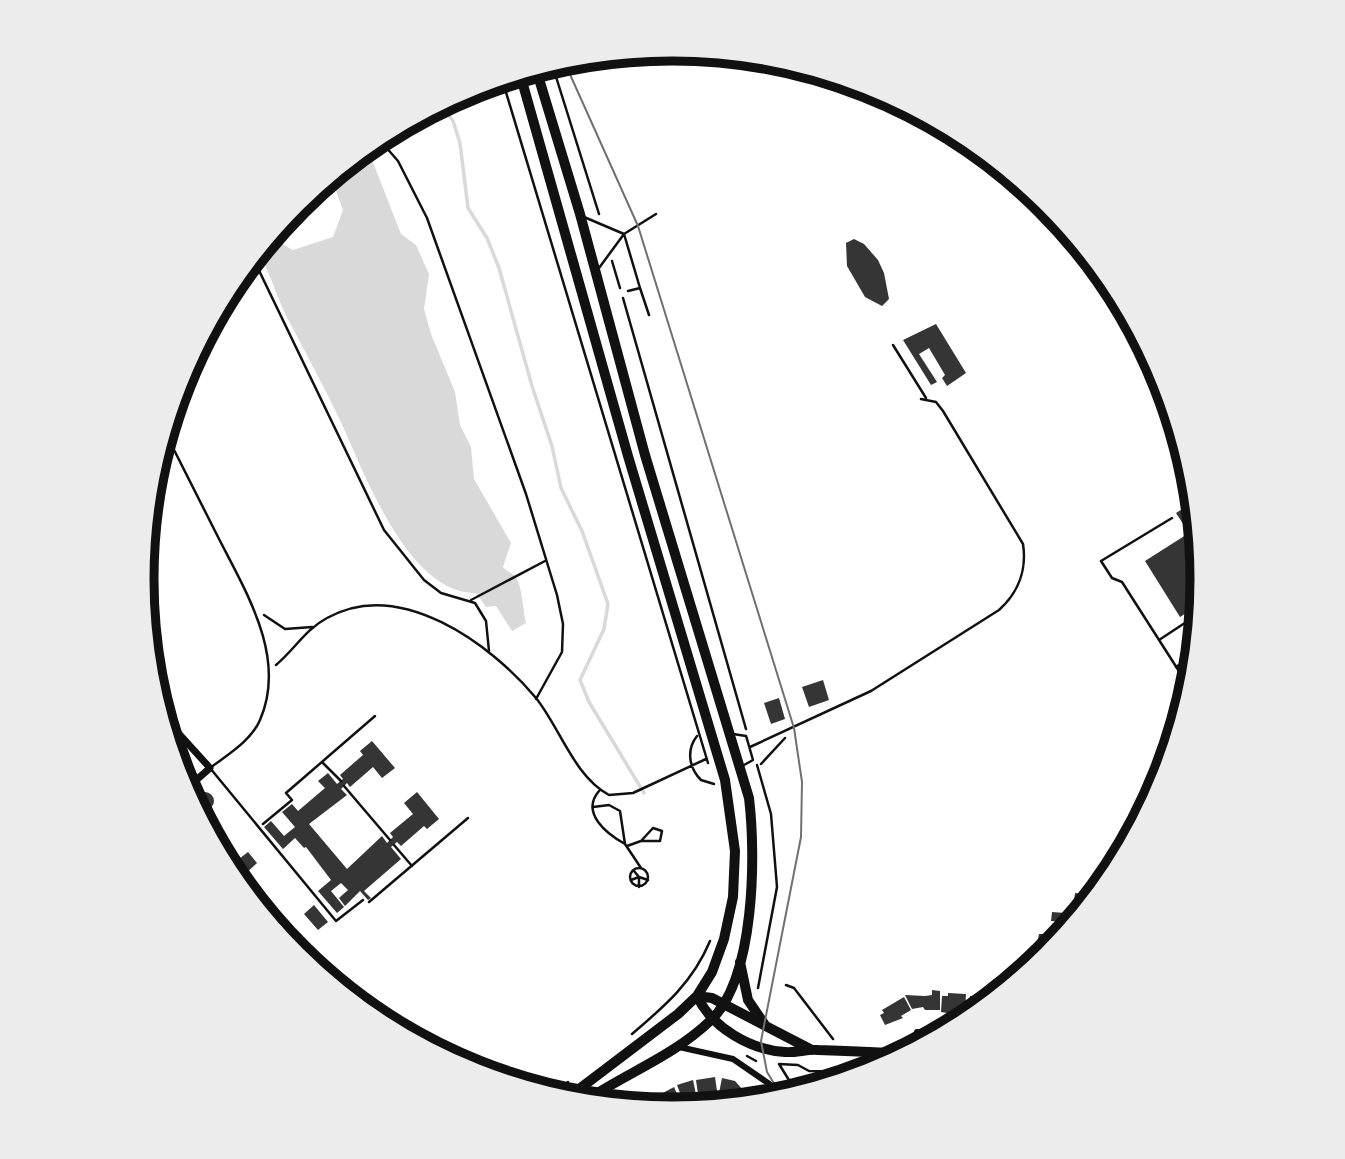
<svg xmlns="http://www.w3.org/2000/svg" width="1345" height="1159" font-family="'Open Sans',sans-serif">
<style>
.water{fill:#d9d9d9}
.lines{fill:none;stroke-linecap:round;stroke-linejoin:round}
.stream{stroke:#d9d9d9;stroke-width:3.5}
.building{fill:#353535}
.path{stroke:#111;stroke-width:2.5}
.service{stroke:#111;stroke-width:2.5}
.minor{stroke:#111;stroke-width:6}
.tertiary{stroke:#111;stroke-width:7}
.primary{stroke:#111;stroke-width:10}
.tram{stroke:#707070;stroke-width:2}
.rim{fill:none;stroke:#111;stroke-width:9}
</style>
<rect width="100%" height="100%" fill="#fff"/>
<!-- water -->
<path class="water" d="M367,147l34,87 15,11 13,29 -5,35 7,25 24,58 5,33 11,22 3,32 37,64 -8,24c4,5 10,6 13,11 6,7 7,33 10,45l-14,8 -16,-25 -10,1 -10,-14c-70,1 -113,-125 -138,-177 -15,-31 -31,-61 -47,-91 -13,-23 -19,-49 -33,-73l12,-15 23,13 40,-13 10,-27 -12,-33z"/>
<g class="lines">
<!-- stream -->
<path class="stream" d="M441,105l12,16 7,22 8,65 19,30 12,30 33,118 20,60 9,42 21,43 26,73 -4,25 -24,51 9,22 55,91"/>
</g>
<!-- building -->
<path class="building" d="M854,239l10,5 14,16 6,13 5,26 -7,7 -17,-9 -18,-31 -1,-23z
M936,324l30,49 -19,13 -5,-8 3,-3 -16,-27 -10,6 18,28 -6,3 -28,-45z
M1195,501l8,79 -2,24 -21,13 -35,-56 44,-28 -13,-20z
M823,680l6,20 -20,7 -7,-20z
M779,698l6,21 -14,5 -7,-21z
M372,741l23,27 -13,10 -9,-11 -23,20 -3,-4 -6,6 6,6 -38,29 38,45 35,-33 5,7 6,-6 -3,-4 23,-19 -9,-11 13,-11 22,27 -12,10 -3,-3 -23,20 -4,-4 -6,5 10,12 -37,32 7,7 -3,2 -8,-9 -15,15 -6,-8 9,-8 -7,-7 -10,8 13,16 -7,6 -19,-22 13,-11 -25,-33 -2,1 -9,-10 -12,11 -19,-22 7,-6 13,15 11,-9 -13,-15 10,-8 6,7 27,-23 -7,-7 10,-8 9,11 6,-5 -3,-4 23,-20 -3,-4z
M179,755l6,8 -3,3 3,3 -5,5 -5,-16z
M196 801a9 9 0 1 1 18 0a9 9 0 1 1-18 0Z
M248,852l9,11 -12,11 -10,-12z
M1085,890l12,1v3l-12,15 -12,-1 2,-15 10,1z
M314,905l14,17 -10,8 -14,-16z
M1052,912l14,1 -1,9 -14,-1z
M1052,924l2,-1 19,1 -10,12h-11z
M1039,934h10v6l-11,-1z
M1049,940h10l-6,8 -5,-1z
M1039,949l9,1v4l-9,1z
M932,990l8,1v19h-15l-2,-3 -11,2 -7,-14 20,1 7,-1z
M948,993l18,1 -1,20 -18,1v-2l-6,-1 1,-16h6z
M970,996h12l-1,7h5l-14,13 -4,-1z
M904,997l7,13 -10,6 2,2 -18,7 -5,-10 4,-2 -2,-3z
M715,1077l2,14 -4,1 2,7 -9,1 -1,-7 -7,1 -2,-14z
M722,1078l13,3 8,9 -10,8 -8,-3 -1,4 -6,-1z
M693,1080l4,19 -12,7 -8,-21z
M674,1087l9,21 -18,1 -6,-14z
M746,1090l10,12 -25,2z
M655,1098l8,11 -24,-2 6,-1z"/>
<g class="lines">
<!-- path -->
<path class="path" d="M552,64l47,150
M502,79l206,684
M378,138l20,23 29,57 99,276 31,101 6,29 -1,28 -26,47
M253,258l131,272 40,50 17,13 34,10 11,18 3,30
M612,261l8,27
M623,298l123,431
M471,600l74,-39
M264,615l21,14 27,-2
M276,665c18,-15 30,-36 51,-47 73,-41 164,26 209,80 24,30 38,78 73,97l24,-2 73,-34
M697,736c-11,14 -8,32 4,44l13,4
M322,762l19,19
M761,764l24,-26
M757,765l14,49 6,73 -19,101
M344,786l46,54
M599,791c-19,22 8,43 26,53
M593,807l16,-2 11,6 5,33 16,24
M263,824l29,-24 -6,-7 89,-77
M394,845l18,21
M627,846l14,-5h19l2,-10 -9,-3 -12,13
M630 877a9 9 0 1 1 18 0a9 9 0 1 1-18 0Z
M634,871l5,6v10
M631,880l8,-3 9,3
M369,902l99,-84
M786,985l8,3 39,51
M632,1034c33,-28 61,-52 78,-93
M747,1056l9,5
M837,1072v9
M797,1093l-18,-29 19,1 11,6 60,1
M551,1094l17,-12"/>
<!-- service -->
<path class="service" d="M584,217l40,17 16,54 -12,3
M599,268l25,-34 32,-20
M640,288l9,27
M893,345l33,53
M165,432c17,34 34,68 51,101 28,56 72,123 44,187 -9,21 -33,35 -50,48l126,153 27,-21
M1172,518l-71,43 11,17 10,4 69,108
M1185,623l12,19
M1159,640l41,-27
M1176,667l20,-14
M733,734l13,2 1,3 6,21 -9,5
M750,747l121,-56 128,-81c19,-17 28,-40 24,-66l-80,-133 -7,-9 -15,-3"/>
<!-- minor -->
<path class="minor" d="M917,1032l27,1
M679,1047l54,12 54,37"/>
<!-- tertiary -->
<path class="tertiary" d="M162,715l48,53 -24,21"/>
<!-- primary -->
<path class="primary" d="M536,69l44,145 65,241 104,343c7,58 6,180 -38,222 -37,36 -85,53 -126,81
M520,74l108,382 97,324 10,71 -2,46 -9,42 -12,33 -15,24 -19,18 -112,85
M740,962l8,38 17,25
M697,996c15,32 54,54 88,56 11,1 22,-3 33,-2 29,1 58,2 88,4
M697,996l15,2 98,51"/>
<!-- tram -->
<path class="tram" d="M564,61l74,165 156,502 8,54 -1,55 -40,204 6,31 16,26"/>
</g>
<!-- crop -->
<path d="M0 0H1345V1159H0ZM154 579a518 518 0 1 1 1036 0a518 518 0 1 1-1036 0Z" fill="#ececec" fill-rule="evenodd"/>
<path class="rim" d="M154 579a518 518 0 1 1 1036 0a518 518 0 1 1-1036 0Z"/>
</svg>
